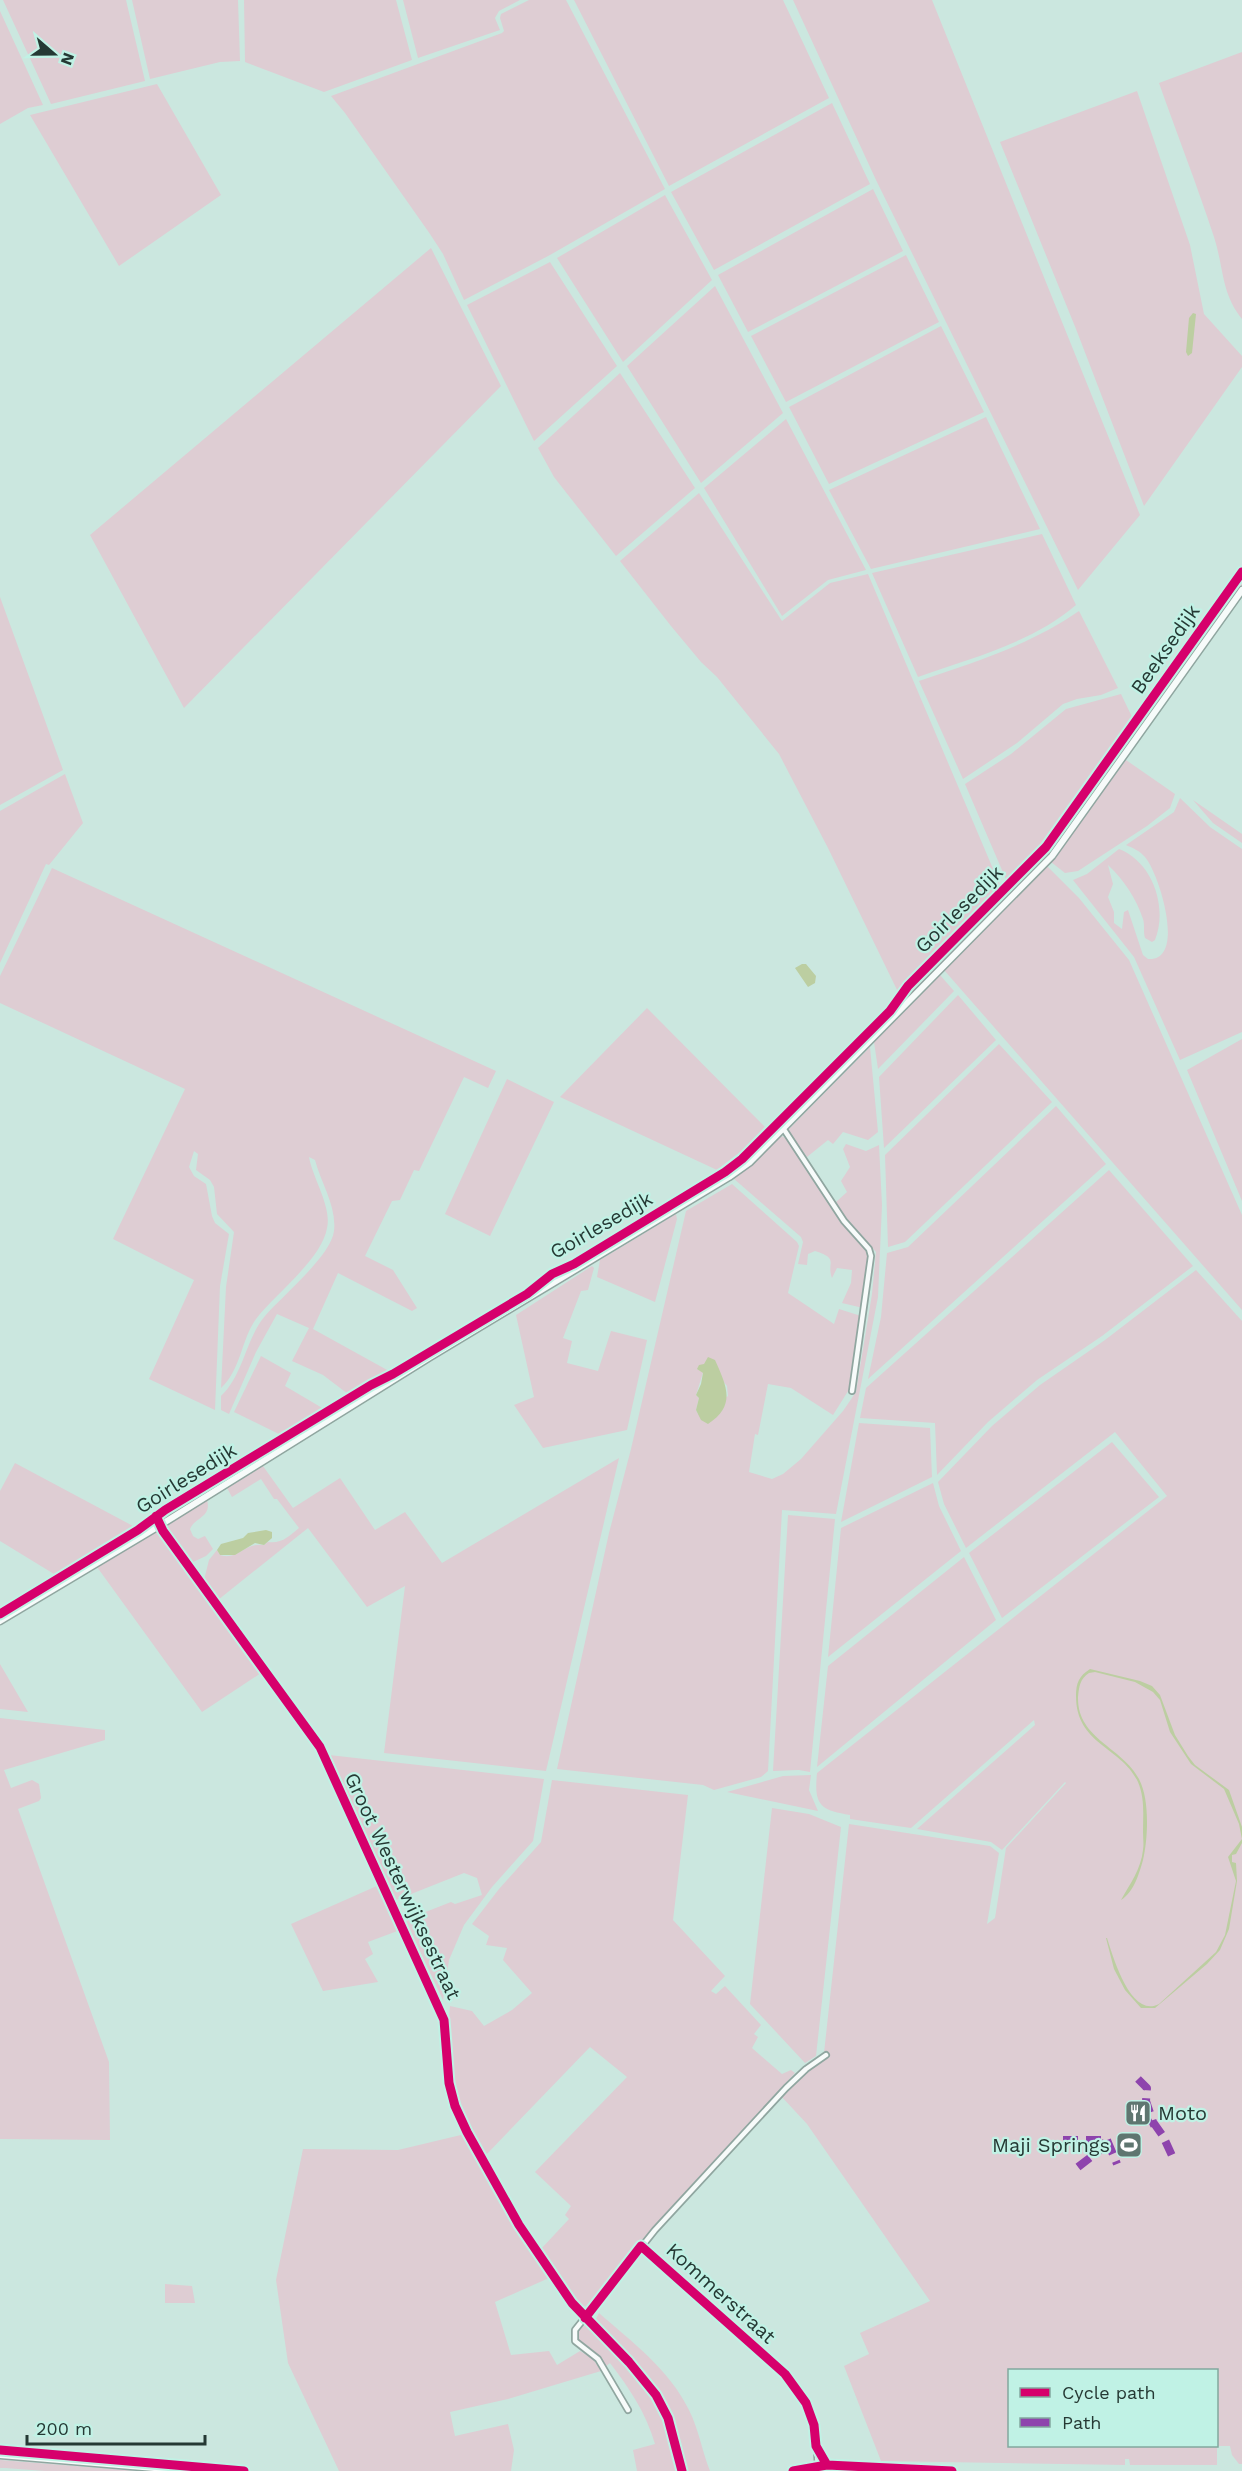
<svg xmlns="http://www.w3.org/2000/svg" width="1242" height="2471" font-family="'Work Sans',sans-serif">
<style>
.green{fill:#decdd3;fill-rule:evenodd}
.water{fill:#bccea1}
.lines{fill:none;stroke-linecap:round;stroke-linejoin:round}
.minor-casing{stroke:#90a6a0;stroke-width:8}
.tertiary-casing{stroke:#90a6a0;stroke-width:9}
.minor{stroke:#f7fbfa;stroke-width:4.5}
.tertiary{stroke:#f7fbfa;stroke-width:6}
.quiet{stroke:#8e44ad;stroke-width:8;stroke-dasharray:15 8;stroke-linecap:butt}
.cycleway-casing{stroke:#c0f2e5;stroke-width:13}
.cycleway{stroke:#d6006c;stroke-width:9}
.labels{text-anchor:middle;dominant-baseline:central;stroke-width:4.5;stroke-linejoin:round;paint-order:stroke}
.street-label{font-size:20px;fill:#253934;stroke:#c0f2e5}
.poi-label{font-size:20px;fill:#253934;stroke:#c0f2e5;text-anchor:start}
</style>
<rect width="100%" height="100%" fill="#cbe7df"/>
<!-- green -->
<path class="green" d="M3,0h123l19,81 -94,23z
M132,0h106l2,61 -20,1 -70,17z
M244,0h152l16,60 -88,32 -79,-30z
M403,0h117l-21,11 -4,7 5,12 -82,28z
M529,0h37l99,189 -115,66 -86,45 -21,-46 -13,-20 -85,-121 -14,-17 171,-63 2,-2 -4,-13 1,-4z
M574,0h209l46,98 -160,88z
M793,0h139l208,515 -62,75 -202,-410z
M0,11l43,94 -15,3 -28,16z
M1242,52v267c-21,-26 -18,-51 -28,-82 -17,-52 -37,-103 -55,-154z
M157,84l64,111 -102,71 -89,-151z
M1137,91l53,154 14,69 38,42v11l-98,139 -68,-177 -76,-187z
M832,103l38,81 -156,86 -43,-78z
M873,189l30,62 -155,81 -30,-57z
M665,195l47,85 -89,82 -66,-104z
M431,248l70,138 -317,322 -94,-173z
M906,255l33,67 -153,80 -35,-66z
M550,262l67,104 -83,75 -67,-136z
M715,286l68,127 -82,70 -74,-117z
M941,326l43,86 -155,72 -40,-77z
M620,373l75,115 -79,68 -62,-79 -16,-29z
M986,417l54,112 -169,40 -42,-79z
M786,419l80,151 -38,10 -46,36 -78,-128z
M699,493l83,128 48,-38 38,-9 134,316 -103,104 -71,-146 -49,-94 -62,-77 -16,-15 -30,-36 -51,-65z
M1042,534l34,71c-44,38 -105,53 -158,72l-46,-104z
M1242,574v12l-45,63 -5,-4z
M0,597l63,173 -63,35z
M1079,611l39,77 -17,7 -24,4 -14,5 -46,39 -54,36 -44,-98c56,-19 111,-36 160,-70z
M1170,675l5,4 -31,44h-3l-2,-4z
M1121,694l13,27 -89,124 -37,39 -43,-100 46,-30 55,-45z
M1136,723l4,6 -88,123 -44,44 -5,1 -1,-3 50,-53z
M1126,760l49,34 -5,14 -23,18 -69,45 -13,2 -14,-11z
M65,774l18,49 -34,42 -3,-1 -46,99v-152z
M1180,798l30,29 32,22v183l-62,28 -46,-103 -61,-77 14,-6 32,-25c34,13 49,59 36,91l-3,2 -7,-4c-2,-6 0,-13 -2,-19 -7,-21 -19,-39 -35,-54l5,19 -5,13 6,15v11l8,6 2,-17 4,-2 15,45 5,4c39,3 11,-86 -3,-102 -5,-6 -12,-9 -19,-12l48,-33z
M1193,800l49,34v9l-29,-20z
M1047,866l32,32 50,62 113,255v95l-298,-340z
M52,868l444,203 -8,17 -24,-11 -45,94 -5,-1 -14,30 -8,1 -27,55 28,14 24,38 -5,3 -74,-38 -25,56 76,42 -41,23 -25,-19 -31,-14 17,-33 -32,-14 -21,38 -27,62 -8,-4v-14c23,-22 24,-56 44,-80 17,-20 66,-60 69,-85 3,-24 -13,-48 -19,-71l-6,-3c4,22 23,50 18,71 -5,31 -52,66 -71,91 -15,21 -15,51 -35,69l5,-101 8,-55 -17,-18 -3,-27 -4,-7 -14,-10 2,-16 -4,-3 -5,16 5,9 12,8 6,32 3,7 14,11 -9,52 -5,124 -66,-31 45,-99 -81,-41 72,-150 -185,-86v-27z
M999,896v10l-64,65 -5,-4z
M929,968l5,4 -27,27 -7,-1z
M940,975l14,16 -76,78 -4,-27z
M958,995l38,45 -112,108 -5,-71z
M647,1008l119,120 -17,17 -32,25 -157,-73z
M1242,1039v162l-55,-131z
M999,1044l53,58 -147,140 -17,5 -3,-92z
M870,1047l8,85 -10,8 -25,-8 -10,12 -5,-4 -21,17 -19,-27z
M507,1079l47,23 -64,134 -45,-22z
M1056,1106l50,58 -238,215 13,-62 6,-64 21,-6z
M781,1136l7,3 54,82 25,29 2,6 -6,52 -21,-5 9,-20 1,-13 -15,-2 -5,10c-6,-16 8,-19 -17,-27l-7,3 -1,11 -9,-1 5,-22 -2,-5 -68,-59 16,-10z
M846,1144l20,7 13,-6 3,60 -4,92 -42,217 -54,-4 -14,261 -7,6 -47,13 -11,-5 -146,-16 52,-236 22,-84 55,-238 46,-27 65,58 2,4 -11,47 46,31 5,-15 22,7 -11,72 -17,27 -42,-27 -23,-4 -10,51 -3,-1 -6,38 23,7 11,-5 18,-15 42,-48 13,-19 16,-98 4,-42 -30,-34 -10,-16 11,-10 -6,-11 9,-14 -7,-18zM707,1360l20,26 1,10 -30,18 -2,-4 3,-12 -3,-3z
M1109,1170l84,96 -91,70 -65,44 -49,42 -51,53 -2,-52 -75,-5 6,-30z
M676,1214l1,5 -22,83 -58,-25 3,-17z
M592,1266l2,2 -6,22 -7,1 -18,47 9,3 -5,22 31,8 13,-40 36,9 -20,90 -84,18 -29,-43 20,-8 -18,-82z
M1196,1270l46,51v1143h-3l-7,-9 -2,-9h-13v19h-87l-1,-6h-4v6l-244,-4 -37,-95 25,-12 -9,-21 70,-32 -123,-177 -26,-28 45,-44 -2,1 25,-229 141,22 9,7 -12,71 8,-6 11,-70 60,-65 -1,-1 -63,68 -11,-8 -74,-13 118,-104 -1,-5 -123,108 -61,-9v-4c-31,-5 -36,-11 -33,-42l350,-277 -52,-64 -149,116 -22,-44 -6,-22 54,-56 48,-41 65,-45zM1010,2370h206v76h-206z
M261,1356l30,17 -6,13 39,23 -43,26 -47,-23z
M859,1423l71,5 2,49 -91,45z
M1112,1442l47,55 -157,121 -33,-65z
M619,1458l-73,313 -162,-18 21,-167 -38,21 -59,-79 -90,72 -14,-20 5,-20 8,-10 3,5c18,6 24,-13 44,-10l4,-3c14,2 21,-6 31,-14l-22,-29h-3l-13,-20 -29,18 -5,-9 36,-22 30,42 47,-30 35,52 30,-18 37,51z
M15,1463l118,63 -79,48 -54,-33v-50z
M933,1483l6,23 22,45 -133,106 13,-129z
M207,1500c5,17 -12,17 -17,29l3,7 5,3 7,-3 8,13 -7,7 -15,7 -26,-37z
M788,1515l47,4 -25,253 -11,-2 -26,1z
M158,1530l103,143 -59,39 -105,-145z
M964,1557l32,63 -179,147 11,-101z
M0,1664l28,48 -28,-3z
M0,1718l105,12v10l-101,30 7,18 21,-8 7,4 2,14 -2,3 -21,8 91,253 1,78 -110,-1z
M329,1755l215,24 -11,62 -41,46 -28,38 -15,35 -6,40 -38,-80 46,-18 4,2 27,-9 -5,-17 -13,-5 -68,27z
M811,1775l-2,15 9,21 -91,-19 56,-16z
M552,1780l136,15 -15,125 52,56 -14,15 5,3 9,-8 36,39 -7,9 4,3 -6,11 30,26 9,-4 4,3 -131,143 -76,92 -8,-4 -40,-54 29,-31 -4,-4 6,-9 -36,-34 92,-95 -37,-30 -105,109c-8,-16 -18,-31 -24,-47 -13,-31 -14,-71 -11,-103l22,5 12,15 28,-16 20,-17 -29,-33 4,-12 -21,-3 3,-9 -17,-12 27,-35 42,-47z
M772,1808l37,6 32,13 -25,229 -11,7 -55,-59z
M379,1885l21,45 -32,12 5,12 -8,5 13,23 -55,9 -32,-67z
M465,2134l41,78 43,66 -54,24 16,53 38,-4 8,14 23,-14 13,8 8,12 -93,28 -58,13 5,24 53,-12 6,26 -3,21h-172l-51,-108 -12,-83 27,-131 95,1z
M165,2284l27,2 3,17h-30z
M599,2313c33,29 70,56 90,97 10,20 13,41 21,61h-26c-4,-18 -7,-37 -14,-55 -14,-36 -46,-65 -74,-91l-1,-4z
M586,2325l4,2c49,51 73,72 87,144h-40l-4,-21 22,-6c-9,-31 -25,-55 -45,-81l-4,3 -11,-14 -18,-13 1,-11z
M0,2460l125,10 16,1h-96l-40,-3h-5z"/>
<!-- water -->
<path class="water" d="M1193,313l3,1 -4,39 -4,3 -2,-4 3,-34z
M802,964h4l10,12 -1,7 -7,4 -13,-19z
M708,1357l7,3c11,25 22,45 -7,64l-7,-4 -5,-10 3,-12 -3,-3 5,-11 2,-11 -6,-4 2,-4 5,-1z
M266,1530l6,2v6l-8,7 -9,-2 -20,12h-15l-3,-5 4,-6 22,-6 5,-5z
M1090,1669l50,12 12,5 8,9 15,40 13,21 7,9 34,25 13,37v16l-6,11 -4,1v7l4,1 1,18 -8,48 -9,21 -13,14 -52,44h-14l-16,-18 -11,-21 -8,-31h1c6,19 24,81 52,66l57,-52 9,-17 11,-54 -8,-24 14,-18 -3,-15 -15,-35 -33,-25 -21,-32 -10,-32 -7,-8 -18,-10 -40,-10 -6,1c-9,6 -10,13 -11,24 -1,42 44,50 61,82 11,21 9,59 4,81 -4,14 -9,32 -22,40 9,-16 20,-31 22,-50 1,-6 0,-12 0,-18 0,-18 2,-33 -5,-50 -16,-35 -62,-37 -62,-86 0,-13 3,-20 14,-27z"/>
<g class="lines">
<defs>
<path id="minor" d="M783,1128l61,93 25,28 2,7 -19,135
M160,1524l3,7 157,216 124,273 5,63 6,23 12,26 52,93 53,78 57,59 27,33 12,23 14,53
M641,2246l144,128c26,34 32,54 33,97
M628,2410l-30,-51 -23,-18v-11l80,-100 131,-142 20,-19 20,-14"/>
<path id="tertiary" d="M0,1621l154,-92 276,-172 299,-180 21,-15 302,-306 190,-266
M0,2455l190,16"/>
</defs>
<!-- minor casing -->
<use href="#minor" class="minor-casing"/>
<!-- tertiary casing -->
<use href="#tertiary" class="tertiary-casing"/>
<!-- minor -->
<use href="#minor" class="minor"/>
<!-- tertiary -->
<use href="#tertiary" class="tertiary"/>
<!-- quiet -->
<path class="quiet" d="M1138,2079l9,9 -1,13 7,21 -4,2
M1153,2122l10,14 11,24
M1063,2140h44
M1107,2140l10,24
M1078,2167l22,-17 7,-10"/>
<defs>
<path id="cycleway" d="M156,1516l7,15 157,216 124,273 5,63 6,23 12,26 52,93 53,78 57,59 27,33 12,23 14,53
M0,1614l138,-84 27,-20 206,-125 22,-11 134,-80 25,-20 22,-10 151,-92 17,-13 148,-148 18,-25 138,-139 196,-275
M585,2318l56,-72 144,128 21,29 8,22 2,21 11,19
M0,2450l244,21
M793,2471l34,-6 125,6"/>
</defs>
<!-- cycleway casing -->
<use href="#cycleway" class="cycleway-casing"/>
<!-- cycleway -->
<use href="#cycleway" class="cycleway"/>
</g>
<!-- icons -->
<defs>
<symbol id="restaurant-square" viewBox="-11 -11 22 22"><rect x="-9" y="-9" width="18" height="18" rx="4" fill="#5f7670" stroke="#c0f2e5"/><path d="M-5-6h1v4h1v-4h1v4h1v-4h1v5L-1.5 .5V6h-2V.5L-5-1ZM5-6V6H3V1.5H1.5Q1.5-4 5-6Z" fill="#fff"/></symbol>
<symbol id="stadium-square" viewBox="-11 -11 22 22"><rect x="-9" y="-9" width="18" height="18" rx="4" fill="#5f7670" stroke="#c0f2e5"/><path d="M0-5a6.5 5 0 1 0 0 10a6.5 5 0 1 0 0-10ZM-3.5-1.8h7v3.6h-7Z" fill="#fff"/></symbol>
</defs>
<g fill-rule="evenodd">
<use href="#restaurant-square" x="1123" y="2098" width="30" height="30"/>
<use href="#stadium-square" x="1114" y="2130" width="30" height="30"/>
</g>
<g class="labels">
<!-- street labels -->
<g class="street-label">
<text transform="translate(1165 649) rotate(-55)">Beeksedijk</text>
<text transform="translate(959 909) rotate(-45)">Goirlesedijk</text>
<text transform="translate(601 1225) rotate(-30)">Goirlesedijk</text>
<text transform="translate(186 1478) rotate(-32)">Goirlesedijk</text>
<text transform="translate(403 1886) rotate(65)">Groot Westerwijksestraat</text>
<text transform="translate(721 2293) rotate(42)">Kommerstraat</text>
</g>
<!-- poi labels -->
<g class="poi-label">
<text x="1158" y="2113">Moto</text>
<text x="1110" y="2145" text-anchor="end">Maji Springs</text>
</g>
</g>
<!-- legend -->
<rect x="1008" y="2369" width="210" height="78" fill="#c0f2e5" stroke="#82a89e" stroke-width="1.5"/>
<rect x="1020" y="2388" width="30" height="9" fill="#d6006c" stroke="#82a89e" stroke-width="1.5"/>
<text x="1062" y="2399" font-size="18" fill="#253934">Cycle path</text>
<rect x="1020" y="2418" width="30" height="9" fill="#8e44ad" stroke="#82a89e" stroke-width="1.5"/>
<text x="1062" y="2429" font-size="18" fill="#253934">Path</text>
<!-- north arrow -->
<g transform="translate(54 54) rotate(110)" stroke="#c0f2e5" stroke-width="4.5" paint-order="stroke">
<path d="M0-4.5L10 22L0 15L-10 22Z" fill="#253934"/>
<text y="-9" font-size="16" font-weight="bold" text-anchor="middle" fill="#253934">N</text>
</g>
<!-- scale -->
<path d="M27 2435v9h178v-9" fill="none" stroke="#253934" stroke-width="3"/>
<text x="36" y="2435" font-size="18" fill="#253934" stroke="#c0f2e5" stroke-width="4.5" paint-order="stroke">200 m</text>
</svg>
